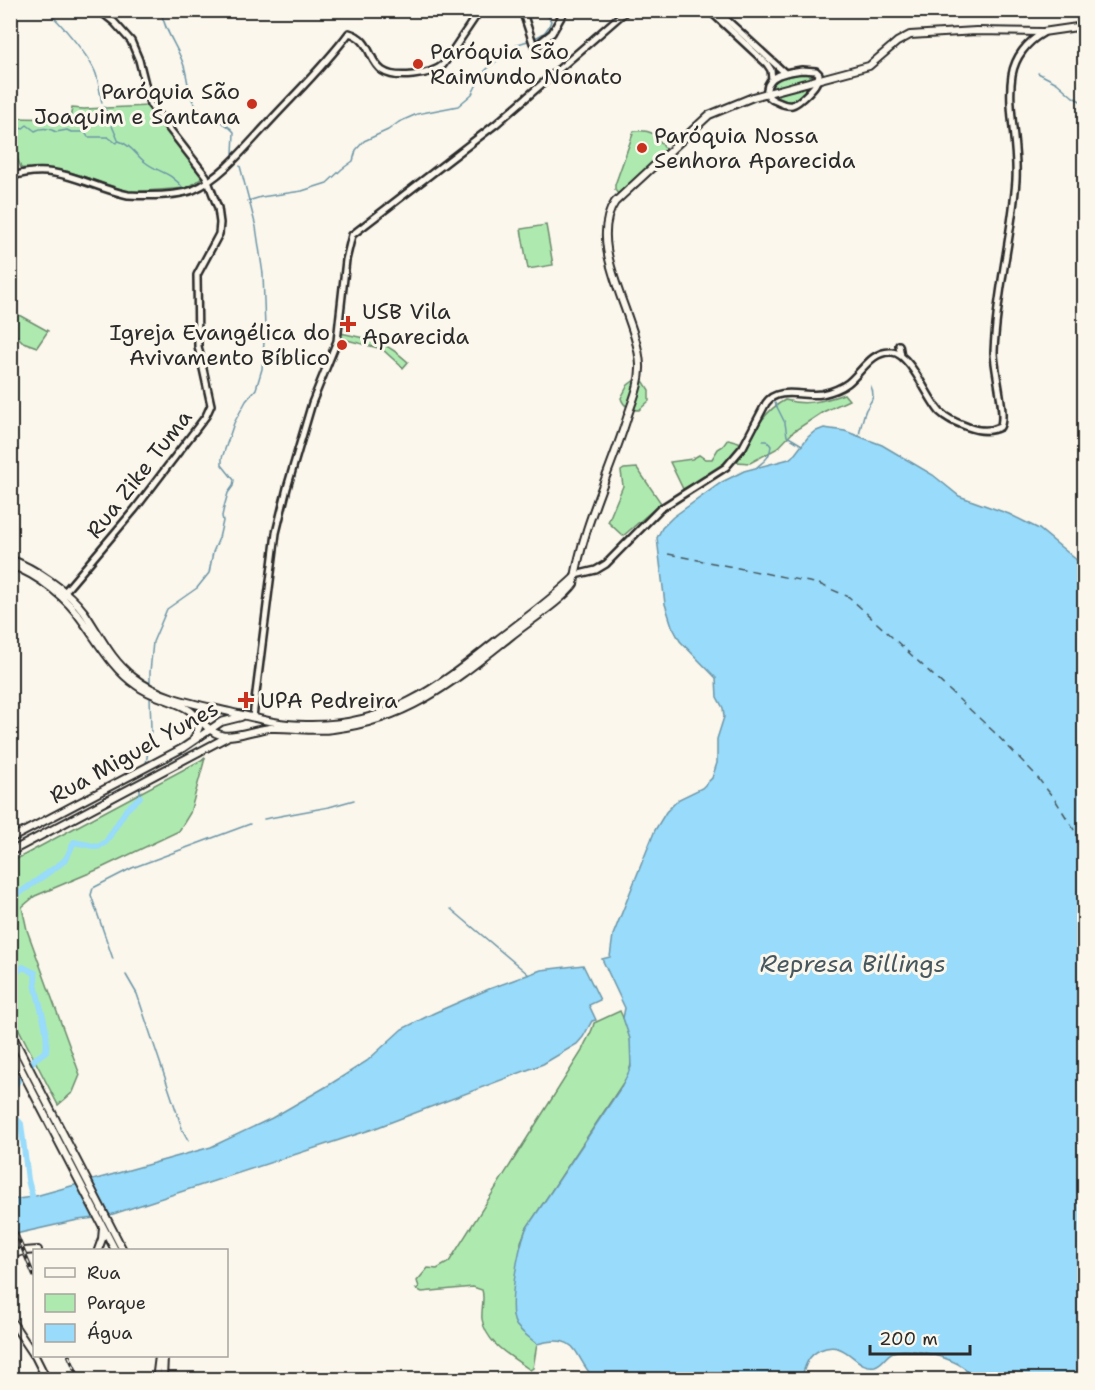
<svg xmlns="http://www.w3.org/2000/svg" width="1095" height="1390" font-family="'Shantell Sans',sans-serif">
<style>
.green{fill:#aeeaaf;stroke:#6c8a6d;stroke-width:1.5}
.water{fill:#98dbfa;stroke:#6c95a7;stroke-width:1.5}
.lines{fill:none;stroke-linecap:round;stroke-linejoin:round}
.stream{stroke:#6c95a7;stroke-width:1.5}
.river{stroke:#98dbfa;stroke-width:6}
.ferry{stroke:#46575f;stroke-width:1.5;stroke-dasharray:8 6;stroke-linecap:butt}
.tertiary-casing{stroke:#2b2b2b;stroke-width:10}
.primary-casing{stroke:#2b2b2b;stroke-width:10}
.tertiary{stroke:#fbf7ec;stroke-width:5}
.primary{stroke:#fbf7ec;stroke-width:6}
.rail-casing{stroke:#2b2b2b;stroke-width:4}
.rail{stroke:#fbf7ec;stroke-width:1.5;stroke-dasharray:4.5;stroke-linecap:butt}
.poi-dot{fill:#c8321e;stroke:#fbf7ec;stroke-width:2}
.labels{text-anchor:middle;dominant-baseline:central;stroke-width:6;stroke-linejoin:round;paint-order:stroke}
.poi-label{font-size:22px;fill:#2b2b2b;stroke:#fbf7ec;text-anchor:start}
.street-label{font-size:22px;fill:#2b2b2b;stroke:#fbf7ec}
.water-label{font-size:24px;font-style:italic;fill:#46575f;stroke:#fbf7ec}
</style>
<rect width="100%" height="100%" fill="#fbf7ec"/>
<filter id="ink" filterUnits="userSpaceOnUse"><feTurbulence type="fractalNoise" baseFrequency=".0167" numOctaves="2"/><feDisplacementMap in="SourceGraphic" scale="12" xChannelSelector="R" yChannelSelector="G"/><feConvolveMatrix kernelMatrix="1 2 1 2 8 2 1 2 1" color-interpolation-filters="sRGB"/></filter>
<g filter="url(#ink)">
<!-- green -->
<path class="green" d="M811,71l5,3 -4,13 -19,17 -20,-8 -4,-9 6,-7z
M148,106l56,71 -17,11 -57,4 -63,-21 -46,-3 -10,-27v-23l59,1 2,-11 12,1z
M634,131c19,-2 22,4 32,19l-47,45 -4,-5v-5z
M546,225l7,40 -25,4 -7,-40z
M17,314l31,17 -11,16 -14,-5 -12,-12v-6z
M340,333c33,7 42,6 68,29l-5,6 -21,-19 -43,-11z
M636,379l8,3 5,8v11l-10,9c-8,0 -16,-4 -18,-12l7,-13z
M844,394l5,6 -26,12 -29,19 -16,17 -28,15 -13,-1c13,-22 24,-50 48,-62 21,6 39,1 59,-6z
M728,439l11,3 1,4c-15,21 -34,31 -57,43l-13,-27 22,-3 7,-4 6,4h7l6,-10 5,-3z
M637,468l24,35 -38,33 -15,-14 15,-36 -2,-15 3,-2z
M205,758l-15,55 -11,18 -80,38 -64,27 -13,11 5,23 53,145 -7,17 -15,13 -47,-91v-152z
M620,1011c10,21 17,43 7,66l-101,152 -5,13 -4,84 20,18 -4,24 -3,2c-19,-14 -44,-26 -48,-51 -1,-10 3,-21 0,-29l-9,-3 -51,5 -6,-3 3,-2 -2,-6 11,-13 9,1 12,-7 133,-211c3,-10 10,-17 12,-28z"/>
<!-- water -->
<path class="water" d="M824,428l21,3 37,14 51,30 26,21 50,18 30,15 45,37v813h-112c-2,-3 -5,-8 -8,-11 -12,-10 -56,-22 -71,-16 -7,3 -10,12 -18,14 -20,4 -28,-28 -55,-16 -13,6 -15,17 -19,29h-206c-22,-21 -14,-47 -58,-35 -7,-6 -16,-12 -21,-19 -10,-16 3,-78 10,-96l96,-143 9,-19 -1,-28 -7,-21 2,-10 -23,-49 8,-2 3,-22 42,-105 11,-18 13,-13 23,-11 10,-10 5,-15v-24l7,-22 -1,-9 -6,-11 -1,-19 -36,-37 -8,-15 -7,-22 -8,-66 5,-10 11,-11 49,-35 22,-11 45,-12 6,-5 13,-17 6,-5z
M583,965l17,35 -11,5 7,15 -4,1 -9,16 -6,7 -34,20 -170,65 -269,88 -26,3 -67,15v-35l21,-3 179,-50 61,-29 57,-33 38,-24 35,-32 32,-16 55,-24 52,-19z"/>
<g class="lines">
<!-- stream -->
<path class="stream" d="M46,10c14,12 44,47 50,64 3,9 4,19 6,29
M161,10c3,21 17,37 23,56 4,12 4,31 12,40 10,13 28,13 38,26l-1,22
M535,38c8,-3 14,-9 16,-17l-7,-11
M1038,73l19,10 16,14 11,6
M104,107l14,33
M10,121l12,8 5,-4 8,6c7,-4 14,-3 21,1l11,-2 4,2h14l3,5h20l8,6 3,-2c12,4 16,13 26,21 14,11 26,10 38,26
M248,201l13,-4 41,-6 25,-8 15,-14 11,-8 3,-11 8,-9 24,-11 11,-8 18,-8 41,-8 14,-12 10,-20 6,-6 30,-24 13,-4
M775,403l10,20 2,13 15,9
M859,436c1,-7 3,-14 5,-21 3,-13 13,-13 7,-29
M757,467c9,-8 12,-8 14,-21l-4,-5h-4
M150,684v-12l3,-30 14,-33 30,-21 12,-15 4,-21 6,-14 4,-17 -1,-5 2,-9 4,-14 5,-7 1,-6 -12,-15v-7l12,-35 12,-22 10,-12 6,-20 3,-41 -2,-54 -7,-47 -16,-61
M146,764l5,-34 -1,-35
M140,786v11
M264,819l65,-12 25,-7
M451,909l77,65
M113,959l-22,-64 2,-7 39,-20 118,-44
M126,975l11,19 46,137 5,9"/>
<!-- river -->
<path class="river" d="M10,900l53,-38 4,-5 7,-15 24,5 8,-5 20,-32 14,-13
M10,940l3,6 -3,3
M10,978l13,-11 12,6c1,5 -1,9 1,15 4,21 13,41 10,63l-11,8 -25,32
M10,1111l11,13 7,56 6,23"/>
<!-- ferry -->
<path class="ferry" d="M668,554l151,30 30,13 144,134 40,41 23,29 20,32 8,26"/>
<defs>
<path id="tertiary" d="M522,10l11,33 4,2 15,-12 13,-23
M709,10l58,54 4,6 1,9
M716,10l69,63
M802,70l14,1 3,3c-1,9 -6,14 -12,20 -4,4 -10,10 -15,11 -5,1 -10,-1 -14,-3 -6,-2 -12,-6 -11,-13 2,-16 23,-17 35,-19z
M10,177c47,-16 75,9 118,18 18,1 48,1 65,-5 29,-12 57,-48 79,-71 26,-28 54,-55 77,-86 32,9 11,48 64,42 10,-1 22,-3 30,-10l37,-55
M899,345l2,11
M575,575l21,-5 10,-6 54,-55 66,-42 17,-20 23,-44c12,-17 38,-6 56,-9 9,-2 18,-5 26,-11 13,-10 24,-33 44,-31 18,1 36,47 48,60 8,8 18,11 28,15 11,4 22,5 32,0 7,-11 -6,-57 -6,-75 2,-58 18,-115 22,-172 2,-34 -9,-72 -4,-105 3,-18 15,-33 31,-42
M62,595l73,-86 71,-93 5,-11 -13,-59 -1,-71 22,-41 1,-11 -2,-15 -12,-32 -56,-72 -11,-44 -8,-19 -17,-19 -15,-12
M253,717l23,-184 11,-45 25,-85 25,-62 9,-81 6,-25 144,-111 131,-114"/>
<path id="primary" d="M10,559c24,9 59,32 74,53 16,23 26,47 49,65 28,22 63,27 97,35 25,6 50,13 76,13 81,2 131,-37 191,-85 26,-20 54,-40 78,-63
M10,565c29,10 57,33 74,58 16,22 29,46 52,62 17,13 38,15 53,25 11,8 19,22 32,25 12,4 35,-6 49,-7 21,-1 42,4 63,1 76,-9 121,-48 178,-93 16,-13 52,-36 63,-52 8,-57 36,-111 53,-166 5,-16 14,-35 13,-53 -2,-47 -55,-120 -25,-163l94,-87 44,-18 116,-31 28,-24 13,-7 66,-4 67,1 41,-6
M193,741l6,-14 -3,-9
M10,839l173,-91 38,-26 20,-5
M10,852l217,-115
M10,1031l113,219
M10,1048l105,202
M98,1250l4,-11 1,-11
M10,1255l14,-4 14,-1
M10,1319l24,36
M35,1356l12,24
M156,1380l3,-24
M163,1380l1,-24"/>
</defs>
<!-- tertiary casing -->
<use href="#tertiary" class="tertiary-casing"/>
<!-- primary casing -->
<use href="#primary" class="primary-casing"/>
<!-- tertiary -->
<use href="#tertiary" class="tertiary"/>
<!-- primary -->
<use href="#primary" class="primary"/>
<defs>
<path id="rail" d="M10,1219l24,57
M69,1356l11,24"/>
</defs>
<!-- rail casing -->
<use href="#rail" class="rail-casing"/>
<!-- rail -->
<use href="#rail" class="rail"/>
</g>
</g>
<!-- markers -->
<g class="poi-dot">
<circle cx="418" cy="64" r="6"/>
<circle cx="252" cy="104" r="6"/>
<circle cx="642" cy="148" r="6"/>
<path d="M345 315h6v6h6v6h-6v6h-6v-6h-6v-6h6z"/>
<circle cx="342" cy="345" r="6"/>
<path d="M243 691h6v6h6v6h-6v6h-6v-6h-6v-6h6z"/>
</g>
<g class="labels">
<!-- poi labels -->
<g class="poi-label">
<text x="430" y="51">Paróquia São<tspan x="430" dy="25">Raimundo Nonato</tspan></text>
<text x="240" y="91" text-anchor="end">Paróquia São<tspan x="240" dy="25">Joaquim e Santana</tspan></text>
<text x="654" y="135">Paróquia Nossa<tspan x="654" dy="25">Senhora Aparecida</tspan></text>
<text x="362" y="311">USB Vila<tspan x="362" dy="25">Aparecida</tspan></text>
<text x="330" y="332" text-anchor="end">Igreja Evangélica do<tspan x="330" dy="25">Avivamento Bíblico</tspan></text>
<text x="260" y="700">UPA Pedreira</text>
</g>
<!-- street labels -->
<g class="street-label">
<text transform="translate(139 474) rotate(-52)">Rua Zike Tuma</text>
<text transform="translate(134 752) rotate(-29)">Rua Miguel Yunes</text>
</g>
<!-- water labels -->
<g class="water-label">
<text x="853" y="964">Represa Billings</text>
</g>
</g>
<!-- margin -->
<rect width="1095" height="1390" fill="none" stroke="#fbf7ec" stroke-width="36"/>
<rect x="18" y="18" width="1059" height="1354" fill="none" stroke="#2b2b2b" stroke-width="2" filter="url(#ink)"/>
<!-- legend -->
<rect x="33" y="1249" width="195" height="108" fill="#fbf7ec" stroke="#a8a59f" stroke-width="1.5"/>
<rect x="45" y="1268" width="30" height="9" fill="#fbf7ec" stroke="#a8a59f" stroke-width="1.5"/>
<text x="87" y="1279" font-size="18" fill="#2b2b2b">Rua</text>
<rect x="45" y="1294" width="30" height="18" fill="#aeeaaf" stroke="#a8a59f" stroke-width="1.5"/>
<text x="87" y="1309" font-size="18" fill="#2b2b2b">Parque</text>
<rect x="45" y="1324" width="30" height="18" fill="#98dbfa" stroke="#a8a59f" stroke-width="1.5"/>
<text x="87" y="1339" font-size="18" fill="#2b2b2b">Água</text>
<!-- scale -->
<path d="M870 1345v9h100v-9" fill="none" stroke="#2b2b2b" stroke-width="3"/>
<text x="879" y="1345" font-size="18" fill="#2b2b2b" stroke="#fbf7ec" stroke-width="4.5" paint-order="stroke">200 m</text>
</svg>
